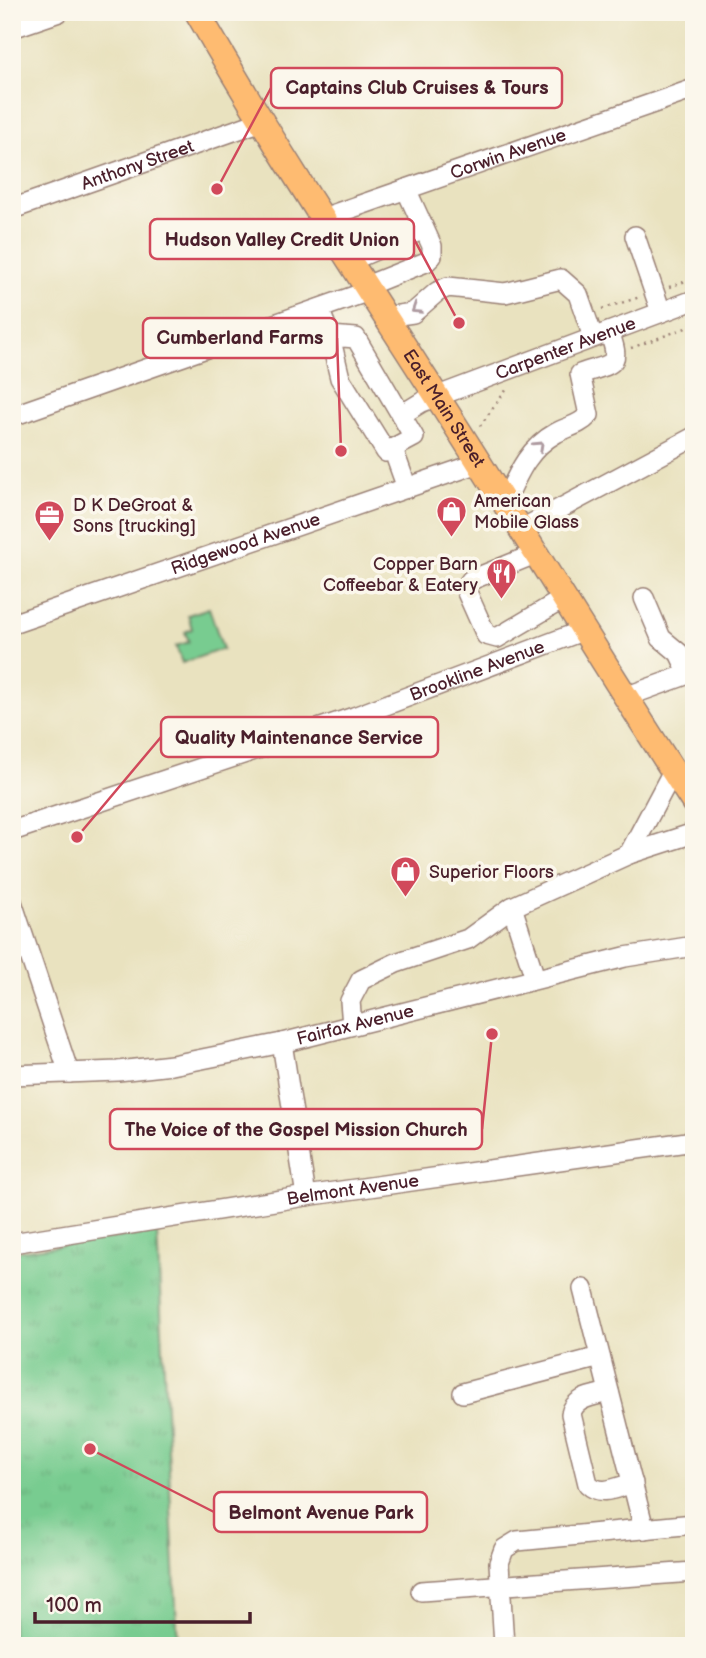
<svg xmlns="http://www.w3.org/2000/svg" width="706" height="1658" font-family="'Balsamiq Sans',sans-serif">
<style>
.park{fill:url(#park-tufts);stroke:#61765e;stroke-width:2}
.garden{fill:#78cc90;stroke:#61765e;stroke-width:2}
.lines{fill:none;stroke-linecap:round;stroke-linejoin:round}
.minor-casing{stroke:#9a8075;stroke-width:22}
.major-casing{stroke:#9a8075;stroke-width:27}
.path{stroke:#9a8075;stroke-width:2.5;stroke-dasharray:2 5;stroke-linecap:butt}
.minor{stroke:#fff;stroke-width:19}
.major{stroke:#febb71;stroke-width:24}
.oneway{stroke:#ae9aa0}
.labels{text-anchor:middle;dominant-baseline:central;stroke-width:7;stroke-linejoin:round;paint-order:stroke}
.street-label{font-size:18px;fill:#4a1f2b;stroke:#fbf7ec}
.poi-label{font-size:18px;fill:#4a1f2b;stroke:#fbf7ec;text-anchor:start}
.leader{fill:none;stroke:#d1495b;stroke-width:2.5}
.callout-dot{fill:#d1495b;stroke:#fbf7ec;stroke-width:2.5}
.callout{fill:#fbf7ec;stroke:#d1495b;stroke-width:2.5}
.callout-label{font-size:19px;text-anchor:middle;font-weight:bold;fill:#4a1f2b}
</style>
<defs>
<pattern id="park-tufts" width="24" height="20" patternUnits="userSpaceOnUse" patternTransform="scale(1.75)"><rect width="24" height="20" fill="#78cc90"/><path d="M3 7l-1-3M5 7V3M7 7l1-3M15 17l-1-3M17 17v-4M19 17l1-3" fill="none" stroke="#69af7c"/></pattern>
</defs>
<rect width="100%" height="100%" fill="#fbf7ec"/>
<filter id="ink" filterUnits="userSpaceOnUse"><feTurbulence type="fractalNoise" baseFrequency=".0143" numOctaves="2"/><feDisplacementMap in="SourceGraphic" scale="14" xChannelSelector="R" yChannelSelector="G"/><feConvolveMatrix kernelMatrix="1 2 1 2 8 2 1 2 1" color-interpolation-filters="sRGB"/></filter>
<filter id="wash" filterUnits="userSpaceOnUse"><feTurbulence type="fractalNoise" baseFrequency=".00686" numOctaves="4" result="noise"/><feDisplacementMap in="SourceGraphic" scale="28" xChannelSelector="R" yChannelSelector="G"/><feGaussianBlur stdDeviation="1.57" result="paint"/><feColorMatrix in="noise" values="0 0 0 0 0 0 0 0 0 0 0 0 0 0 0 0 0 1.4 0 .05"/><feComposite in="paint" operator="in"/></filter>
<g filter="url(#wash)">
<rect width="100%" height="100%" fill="#e9e2bf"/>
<!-- park -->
<path class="park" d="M157,1232l21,414h-166v-394z"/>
<!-- garden -->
<path class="garden" d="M209,608l14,41 -41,14 -6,-17 13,-4 -4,-10 7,-3 -4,-14z"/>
</g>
<g filter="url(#ink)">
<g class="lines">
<defs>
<g id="minor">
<path d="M12,28l47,-16"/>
<path id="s1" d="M12,209l250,-88"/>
<path id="s2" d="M323,218l371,-129"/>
<path d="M635,236l26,76"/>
<path d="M350,261l74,-32"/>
<path d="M366,286l60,-24 6,-6v-10l-26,-57"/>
<path d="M319,309l11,27 26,2 58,99 -28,15 -46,-74 -10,-42"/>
<path d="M385,317l28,-4 24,-21 11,-5 57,6 56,-14 17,15 15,43"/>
<path id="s3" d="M401,415l21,-13 272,-102"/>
<path d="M12,416l357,-125"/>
<path d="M393,449l14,39"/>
<path d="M504,504c13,-28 23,-55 52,-71 11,-6 24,-8 33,-18l-9,-41c31,-11 43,-6 29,-42"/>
<path d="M520,530l174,-93"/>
<path d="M535,554l-64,26 -6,8 21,47 11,3 66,-39"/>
<path d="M644,598l17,40 18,15 10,21"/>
<path id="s4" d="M12,624l467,-161"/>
<path d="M625,697l69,-25"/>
<path id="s5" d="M12,831l342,-114 228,-86"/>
<path d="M629,854l65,-21"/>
<path d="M12,902l57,171"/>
<path d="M535,978l-23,-71 117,-53 44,-83"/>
<path d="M352,1025l-2,-24 11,-21 35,-17 72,-24 44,-32"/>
<path d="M282,1043l24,153"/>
<path id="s6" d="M12,1075l106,-4 54,-6 110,-22 343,-86 69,-11"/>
<path id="s7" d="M12,1243l294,-47 388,-55"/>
<path d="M583,1289l61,240"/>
<path d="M609,1392c-14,4 -35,5 -38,22l17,70c13,13 29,3 45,-1"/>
<path d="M463,1393l137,-36"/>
<path d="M421,1591l273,-19"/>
<path d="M504,1646l-5,-83 5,-14 13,-8 177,-17"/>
</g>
<g id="major">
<path id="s8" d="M197,12c82,143 173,280 262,419 79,124 154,249 235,372"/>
</g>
</defs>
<!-- minor casing -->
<use href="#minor" class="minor-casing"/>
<!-- major casing -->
<use href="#major" class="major-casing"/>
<!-- path -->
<path class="path" d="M669,287l25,-9
M602,309l38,-12
M631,348l63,-23
M480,426l27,-37"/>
<!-- minor -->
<use href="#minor" class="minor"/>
<!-- major -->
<use href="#major" class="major"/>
</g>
<!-- one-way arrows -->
<defs><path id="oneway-chevron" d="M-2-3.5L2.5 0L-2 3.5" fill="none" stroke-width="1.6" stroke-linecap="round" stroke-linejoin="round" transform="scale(1.75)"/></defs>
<g class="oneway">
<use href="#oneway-chevron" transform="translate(416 309) rotate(147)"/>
<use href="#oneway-chevron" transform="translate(539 446) rotate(-43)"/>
</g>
</g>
<!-- icons -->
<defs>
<symbol id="shop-pin" viewBox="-11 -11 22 30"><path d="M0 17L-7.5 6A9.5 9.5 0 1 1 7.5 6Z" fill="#d1495b" stroke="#fbf7ec"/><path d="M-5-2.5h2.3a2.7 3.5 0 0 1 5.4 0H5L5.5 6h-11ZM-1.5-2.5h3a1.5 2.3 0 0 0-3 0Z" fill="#fff"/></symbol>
<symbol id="office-pin" viewBox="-11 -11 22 30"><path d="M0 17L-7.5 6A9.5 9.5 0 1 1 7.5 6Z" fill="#d1495b" stroke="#fbf7ec"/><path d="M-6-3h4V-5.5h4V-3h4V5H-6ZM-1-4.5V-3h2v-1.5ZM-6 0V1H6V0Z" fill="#fff"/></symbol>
<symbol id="restaurant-pin" viewBox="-11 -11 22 30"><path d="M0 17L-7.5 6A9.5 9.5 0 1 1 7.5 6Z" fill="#d1495b" stroke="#fbf7ec"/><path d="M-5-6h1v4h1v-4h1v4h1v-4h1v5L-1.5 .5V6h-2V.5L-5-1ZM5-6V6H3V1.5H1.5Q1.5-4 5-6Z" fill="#fff"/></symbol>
</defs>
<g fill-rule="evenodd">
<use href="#shop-pin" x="434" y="494" width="35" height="47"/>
<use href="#office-pin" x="32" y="498" width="35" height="47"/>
<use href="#restaurant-pin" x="484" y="556" width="35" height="47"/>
<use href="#shop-pin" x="388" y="854" width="35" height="47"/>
</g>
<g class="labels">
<!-- street labels -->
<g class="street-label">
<text stroke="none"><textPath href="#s2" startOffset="196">Corwin Avenue</textPath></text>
<text stroke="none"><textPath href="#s1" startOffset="133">Anthony Street</textPath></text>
<text stroke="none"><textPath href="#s3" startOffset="178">Carpenter Avenue</textPath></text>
<text stroke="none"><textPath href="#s8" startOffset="467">East Main Street</textPath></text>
<text stroke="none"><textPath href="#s4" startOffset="247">Ridgewood Avenue</textPath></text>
<text stroke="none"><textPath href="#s5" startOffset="492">Brookline Avenue</textPath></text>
<text stroke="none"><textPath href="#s6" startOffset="348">Fairfax Avenue</textPath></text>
<text stroke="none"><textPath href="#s7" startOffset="345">Belmont Avenue</textPath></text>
</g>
<!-- poi labels -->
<g class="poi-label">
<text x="474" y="501">American<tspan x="474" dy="21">Mobile Glass</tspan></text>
<text x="73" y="505">D K DeGroat &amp;<tspan x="73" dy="21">Sons [trucking]</tspan></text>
<text x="478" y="564" text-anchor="end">Copper Barn<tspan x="478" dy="21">Coffeebar &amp; Eatery</tspan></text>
<text x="429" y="872">Superior Floors</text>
</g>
</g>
<!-- callouts -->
<path class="leader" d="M217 189L271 88M459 323L414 239M341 451L337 338M77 837L161 737M492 1034L482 1129M90 1449L214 1512"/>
<g class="callout-dot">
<circle cx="217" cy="189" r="7"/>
<circle cx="459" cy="323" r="7"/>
<circle cx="341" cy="451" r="7"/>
<circle cx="77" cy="837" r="7"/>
<circle cx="492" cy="1034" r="7"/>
<circle cx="90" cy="1449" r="7"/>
</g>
<g class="callout">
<rect x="271" y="68" width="291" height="40" rx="7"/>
<rect x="150" y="219" width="264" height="40" rx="7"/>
<rect x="143" y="318" width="194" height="40" rx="7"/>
<rect x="161" y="717" width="277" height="40" rx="7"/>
<rect x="110" y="1109" width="372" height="40" rx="7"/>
<rect x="214" y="1492" width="213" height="40" rx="7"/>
</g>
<g class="callout-label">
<text x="417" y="94">Captains Club Cruises &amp; Tours</text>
<text x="282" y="246">Hudson Valley Credit Union</text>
<text x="240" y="344">Cumberland Farms</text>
<text x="299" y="744">Quality Maintenance Service</text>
<text x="296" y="1136">The Voice of the Gospel Mission Church</text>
<text x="321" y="1519">Belmont Avenue Park</text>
</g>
<!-- margin -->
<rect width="706" height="1658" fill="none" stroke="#fbf7ec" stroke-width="42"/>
<!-- scale -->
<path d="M35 1612v10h215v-10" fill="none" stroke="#4a1f2b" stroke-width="3.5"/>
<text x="46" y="1612" font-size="21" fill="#4a1f2b" stroke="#fbf7ec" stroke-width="5" paint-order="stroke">100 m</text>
</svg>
